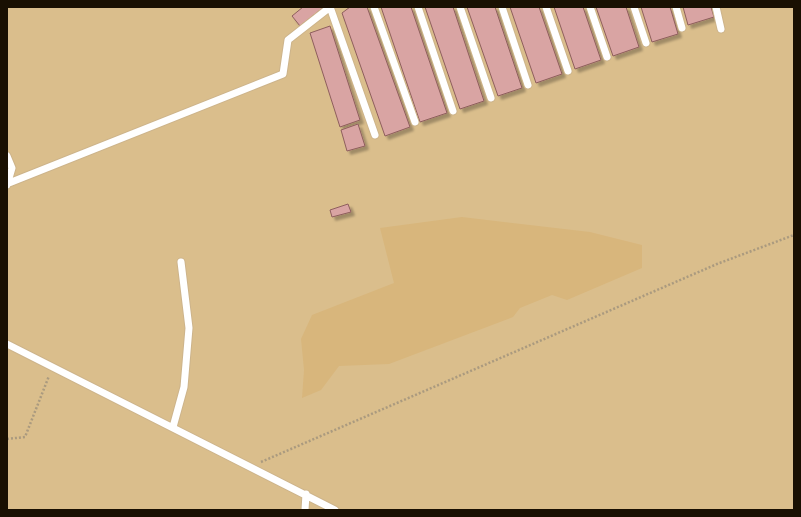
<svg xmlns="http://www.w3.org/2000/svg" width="801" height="517" font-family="'Open Sans',sans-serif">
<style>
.green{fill:#dabe8c}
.forest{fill:#d8b67c}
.building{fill:#d9a4a3;stroke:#8e5e5d;filter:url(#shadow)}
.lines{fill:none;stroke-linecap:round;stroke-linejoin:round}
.service-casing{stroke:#cdb48b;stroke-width:9}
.path{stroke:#aa9a7f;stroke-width:2.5;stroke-dasharray:2 2;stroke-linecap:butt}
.service{stroke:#fff;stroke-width:7}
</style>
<defs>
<filter id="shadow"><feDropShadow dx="3.5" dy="3.5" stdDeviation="1" flood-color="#0004"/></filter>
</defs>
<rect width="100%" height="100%" fill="#fbe6c4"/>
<!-- green -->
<path class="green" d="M7,7h787v503h-787z"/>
<!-- forest -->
<path class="forest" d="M462,217l128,15 52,13v23l-75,32 -15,-5 -32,13 -7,9 -124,47 -50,2 -18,24 -19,8 2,-28 -3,-31 11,-24 82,-32 -14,-55z"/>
<!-- building -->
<path class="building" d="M303,7h21l-24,19 -8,-10z
M350,7h17l43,120 -25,9 -43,-123z
M381,7h30l36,106 -27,9z
M425,7h28l31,94 -24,8z
M467,7h28l27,81 -24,8z
M510,7h29l23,67 -26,9z
M554,7h29l18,53 -26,9z
M596,7h30l13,40 -26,9z
M641,7h29l8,27 -26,8z
M683,7h28l3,10 -26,8z
M330,26l30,94 -20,7 -30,-94z
M358,124l7,22 -18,5 -6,-21z
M348,204l3,8 -19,5 -2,-7z"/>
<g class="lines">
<defs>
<path id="service" d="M330,7l45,128
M374,7l41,115
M418,7l35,104
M460,7l31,91
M502,7l26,78
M546,7l22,64
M590,7l17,50
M634,7l12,36
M676,7l6,21
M716,7l5,22
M7,156l5,12 -5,17
M9,183l274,-109 5,-34 41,-32
M7,344l328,166
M173,427l11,-40 5,-59 -8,-66
M305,510l1,-16"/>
</defs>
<!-- service casing -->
<use href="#service" class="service-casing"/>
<!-- path -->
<path class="path" d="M7,439l18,-2 24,-61
M261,462l456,-198 77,-29"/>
<!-- service -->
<use href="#service" class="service"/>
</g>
<!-- border -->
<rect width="801" height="517" fill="none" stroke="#191002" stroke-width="16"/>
</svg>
